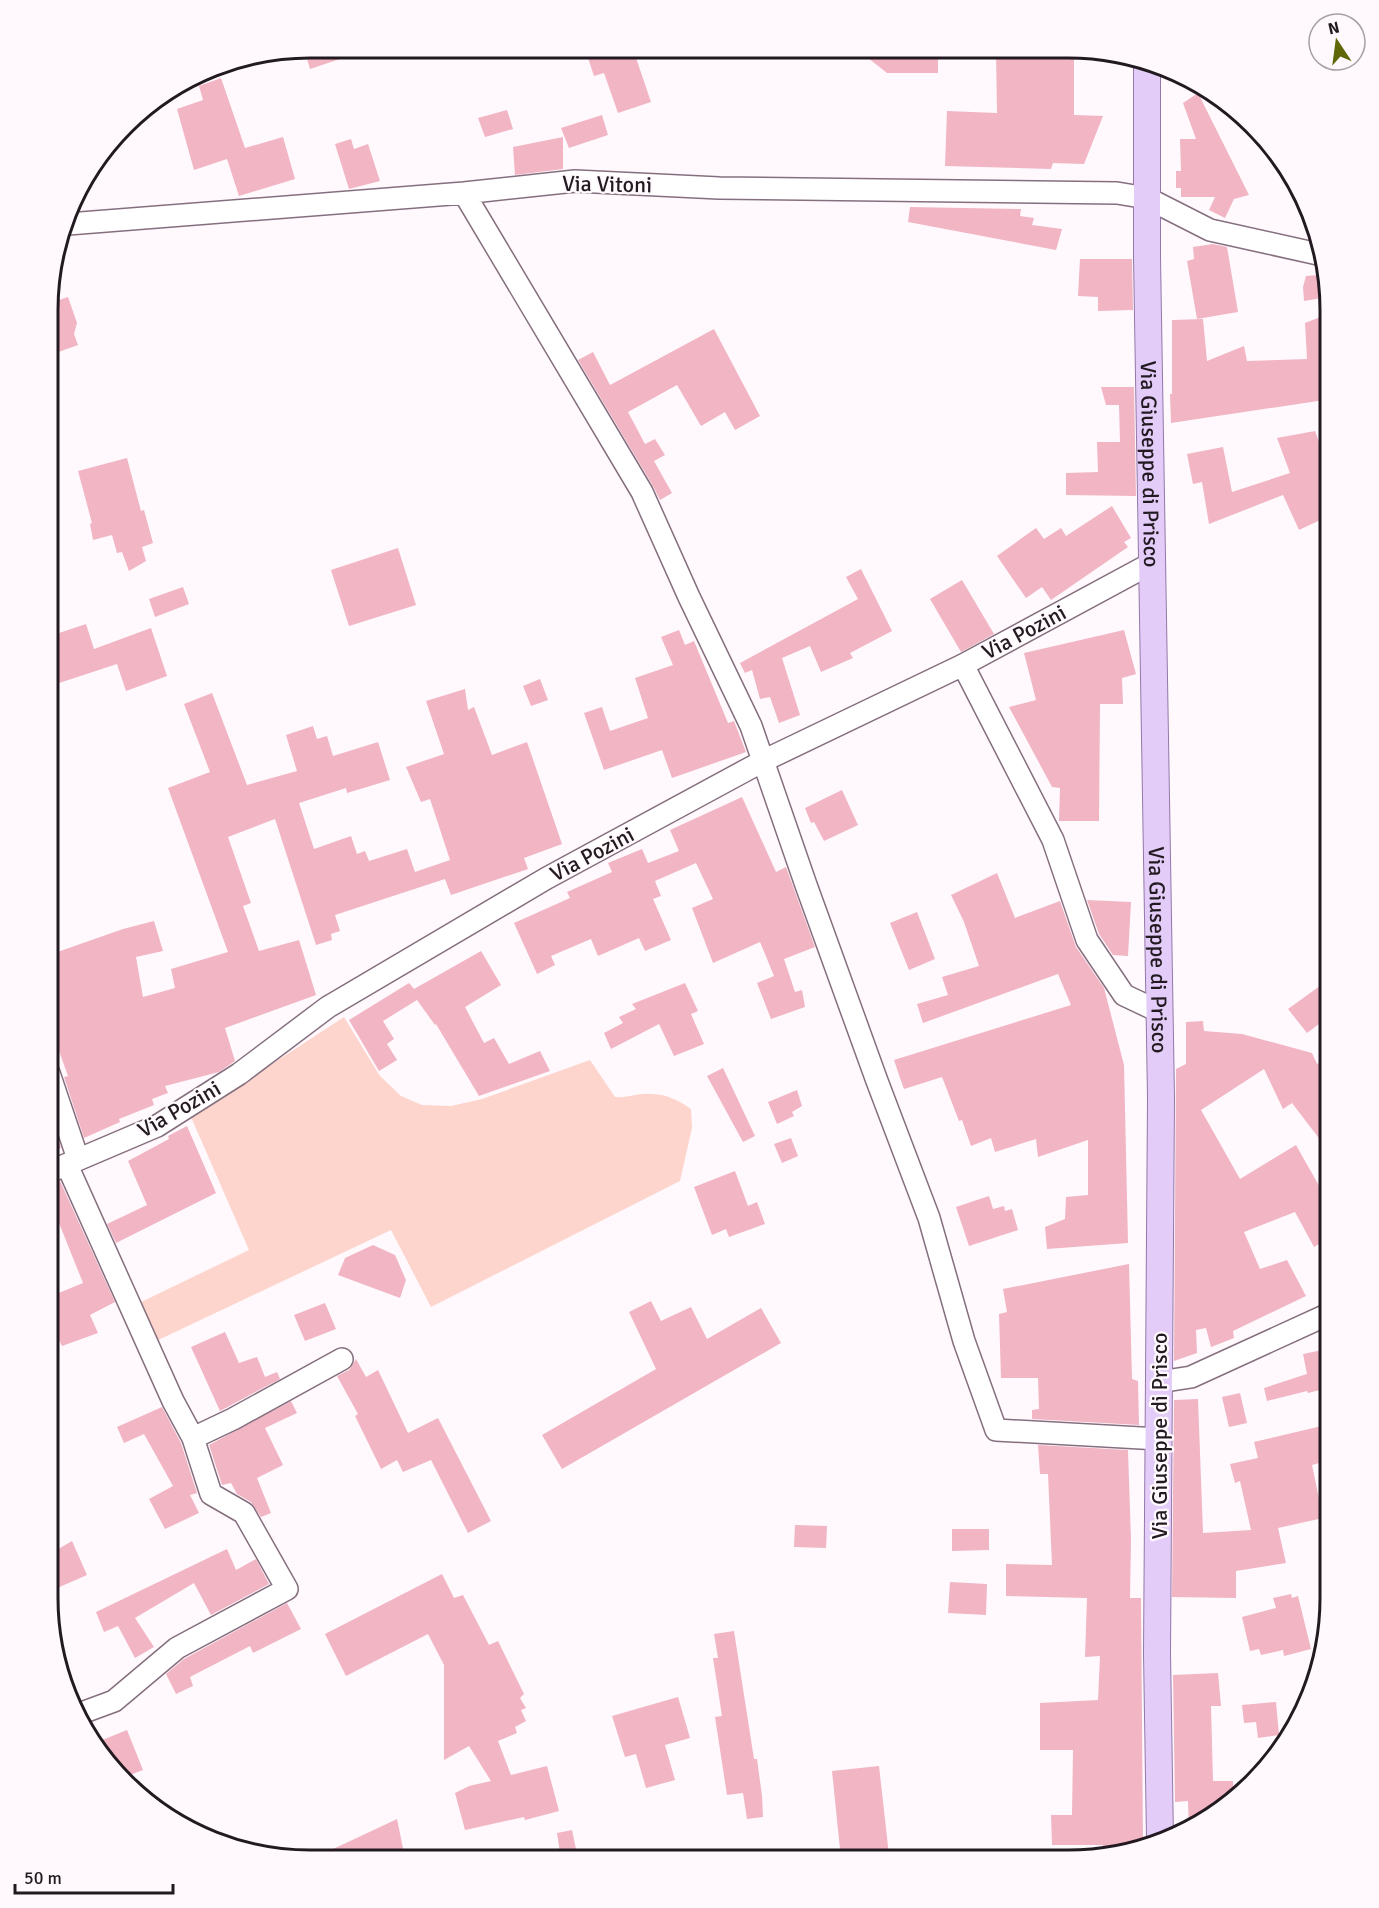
<svg xmlns="http://www.w3.org/2000/svg" width="1379" height="1908" font-family="Signika,sans-serif">
<style>
.green{fill:#fdd5cd}
.building{fill:#f2b5c4}
.lines{fill:none;stroke-linecap:round;stroke-linejoin:round}
.minor-casing{stroke:#856f7f;stroke-width:24}
.major-casing{stroke:#9378a9;stroke-width:28}
.minor{stroke:#fff;stroke-width:21}
.major{stroke:#e3cdf8;stroke-width:26}
.labels{text-anchor:middle;dominant-baseline:central;stroke-width:4.5;stroke-linejoin:round;paint-order:stroke}
.street-label{font-size:22px;fill:#221a20;stroke:#fff9fd}
.rim{fill:none;stroke:#221a20;stroke-width:3}
</style>
<rect width="100%" height="100%" fill="#fff9fd"/>
<!-- green -->
<path class="green" d="M344,1017l36,59 21,20 21,9 29,1 31,-7 108,-39 25,37c14,1 23,-4 35,-3 16,0 28,6 41,15l1,19 -12,53 -249,126 -40,-77 -237,112 -17,-38 112,-54 -58,-133z"/>
<!-- building -->
<path class="building" d="M311,48h52l1,3 -54,18 -6,-20z
M585,49h48l18,53 -33,11 -14,-40 -10,3z
M858,50h80v23h-51z
M996,50h78v65l29,1 -19,48 -31,-1 -2,6 -106,-3 2,-55 50,2z
M221,78l24,70 38,-11 12,42 -56,17 -12,-37 -33,11 -17,-61 26,-9 -4,-14z
M1198,93l51,102 -15,4 -9,19 -16,-8 6,-13h-34v-9h-5v-17h5l-1,-32h16l-13,-36z
M507,110l6,19 -28,8 -7,-19z
M602,115l6,20 -39,13 -8,-20z
M563,137v32l-48,6 -2,-28z
M351,139l3,10 14,-5 12,37 -31,8 -14,-45z
M910,207l111,2 -1,7 14,2 -2,7 30,4 -6,21 -148,-28z
M1213,244l14,3 11,65 -41,7 -10,-58 7,-2 -1,-12z
M1080,259h52l1,51 -35,1v-14l-20,-1z
M1319,275l8,22 -23,4 -1,-14 3,-11z
M68,297l9,26 -3,11 4,11 -28,10v-52z
M1331,313v86l-160,24 -1,-29h2v-74l31,-1 4,42 37,-15 3,15 60,-2 -2,-36z
M714,329l46,87 -25,14 -10,-18 -24,14 -24,-41 -49,27 17,32 10,-5 10,16 -11,6 18,32 -12,7 -7,-14 -75,-126 15,-8 17,33z
M1101,387h33l2,109 -70,-1v-22l32,-1 -1,-30h23l-1,-37h-13z
M1315,431l16,44v40l-32,15 -16,-35 -74,29 -7,-42 -9,2 -6,-30 36,-7 9,45 58,-19 -13,-35z
M127,458l14,53 3,-1 9,33 -11,4 4,14 -17,10 -7,-19 -5,1 -5,-18 -19,5 -3,-16 2,-1 -14,-52z
M1112,506l19,32 -7,4 4,5 -77,53 -9,-13 -16,11 -29,-42 39,-28 8,11 17,-11 5,8z
M398,548l18,57 -67,21 -18,-56z
M861,569l31,62 -42,22 3,5 -32,14 -11,-26 -28,12 18,57 -21,8 -9,-26 -10,2 -8,-29 -7,3 -5,-10 118,-64 -12,-22z
M962,580l32,54 -33,18 -31,-53z
M183,587l6,17 -34,13 -6,-18z
M86,624l8,25 57,-21 16,48 -41,15 -9,-27 -67,22v-50z
M679,630l6,15 9,-4 34,82 6,-2 12,31 -74,26 -10,-28 -58,20 -20,-57 18,-6 8,24 38,-13 -13,-40 38,-13 -12,-28z
M1124,630l12,44 -14,4 1,26h-23l-1,117h-40l1,-33 -8,-1 -43,-80 27,-7 -12,-47z
M540,679l8,21 -17,6 -8,-20z
M465,689l3,21 6,-3 18,48 35,-13 35,102 -38,14 4,11 -77,26 -6,-16 -110,36 5,16 -9,3 1,6 -16,5 -41,-126 -47,18 23,66 -8,3 16,45 40,-11 17,55 -91,33 10,33 -16,11 -54,14 3,7 -16,6 2,6 -35,14 1,3 -36,16 -20,-61 4,-1 -19,-53v-68l74,-26 31,-8 9,30 -27,6 7,40 32,-9 -4,-19 57,-17 -60,-164 42,-16 -26,-68 28,-11 35,92 50,-14 -11,-36 27,-9 4,13 10,-3 6,20 45,-14 12,38 -43,13 -1,-5 -47,15 15,46 37,-13 6,18 8,-3 4,10 38,-12 8,23 35,-12 -20,-61 -9,3 -15,-35 38,-13 -18,-53z
M842,790l16,35 -34,16 -10,-19 -3,1 -6,-15z
M742,797l34,75 10,-5 29,80 -31,12 11,33 7,-2 3,17 -34,12 -14,-36 17,-7 -14,-34 -47,21 -21,-55 21,-9 -17,-36 -41,18 6,15 -8,3 18,41 -26,11 -6,-13 -41,18 -7,-17 -40,17 4,9 -18,9 -23,-51 56,-25 -3,-6 45,-20 -4,-9 34,-14 6,14 31,-12 -9,-21z
M997,873l18,45 45,-17 16,46 28,41 20,77 4,178 -81,6 -2,-22 20,-8 1,-22 22,-2v-55l-50,17 -2,-18 -41,13 -4,-14 -20,8 -9,-26 -3,1 -17,-44 -38,12 -4,-11 -6,-18 177,-55 -13,-31 -135,49 -6,-19 31,-9 -6,-18 37,-11 -15,-44 -13,-27z
M1087,900l44,2 -3,54 -15,-1 -14,-21z
M917,912l18,47 -26,11 -19,-47z
M481,951l20,34 -36,22 19,36 10,-5 15,26 31,-13 10,20 -71,25 -43,-72 -1,1 -18,-25 -34,21 11,18 -7,5 10,16 -18,11 -30,-51 60,-37 5,6z
M1331,978v37l-24,18 -19,-24z
M685,983l13,28 -7,3 13,30 -30,12 -15,-32 -48,25 -7,-16 19,-10 -4,-6 17,-8 -4,-5z
M1203,1021l1,10 38,3 70,19 5,11 14,-7v97l-39,-51 -9,6 -19,-40 -63,41 39,69 56,-34 35,62v30l-17,10 -19,-35 -51,20 16,37 27,-9 19,36 -73,35 1,7 -23,9 -5,-19 -10,2 1,23 -23,8 2,-292 10,-5v-42z
M723,1068l32,68 -12,6 -36,-66z
M797,1090l5,16 -10,6 2,4 -17,8 -9,-22z
M49,1112l12,36 -12,5z
M187,1126l29,67 -100,50 -9,-19 40,-19 -19,-44 41,-22 -1,-3z
M791,1138l7,18 -16,7 -8,-19z
M735,1171l13,35 9,-4 8,22 -36,13 -3,-8 -14,6 -18,-48z
M60,1181l55,121 -25,13 8,18 -36,13 -8,-16 -6,3 1,-36 34,-14 -28,-70 -6,3v-31z
M989,1196l4,13 11,-3 1,5 7,-2 6,21 -49,16 -13,-39z
M373,1245l22,10 11,25 -6,18 -62,-23 7,-17z
M1129,1264l3,115 6,2 1,44 -107,-6v-9l7,-1 -1,-31h-37l-2,-64 8,-2 -4,-23z
M651,1301l10,20 30,-14 16,32 54,-31 20,35 -219,126 -20,-34 114,-66 -27,-57z
M325,1303l11,26 -31,12 -11,-26z
M225,1332l14,31 18,-6 8,20 12,-5 3,7 -60,32 -29,-64z
M1327,1349l4,19 -12,3 5,18 -16,4 -1,-2 -40,10 -3,-13 52,-17 -9,3 -4,-20z
M356,1359l10,18 12,-7 30,63 30,-15 53,103 -23,12 -37,-73 -28,12 -6,-12 -16,9 -26,-53 3,-2 -21,-38 12,-6z
M1240,1393l7,30 -18,4 -7,-30z
M1198,1399l5,134 48,-3 -11,-49 -5,2 -5,-19 28,-6 -4,-16 76,-18v36l-18,5 11,53 -45,10 8,35 -50,8v27l-64,-1 2,-197z
M291,1401l6,12 -32,15 18,37 -26,13 14,35 -10,4 -10,-15 -14,-8 -6,-11 -9,2 -13,-40z
M162,1407l19,36 16,50 -7,2 9,18 -34,16 -16,-30 24,-13 -29,-52 -20,9 -7,-16z
M1038,1445l90,5 3,90 -1,58h11l2,245 -40,9v-7h-51l-1,-30h21l1,-65h-33v-47l58,-3 2,-44 -15,1 2,-59 -81,-2v-32l46,1 -4,-91h-8z
M795,1525l32,1 -1,22 -32,-1z
M952,1529h37v21l-37,1z
M72,1541l15,34 -39,17v-18l5,-3 -5,-11v-5z
M227,1549l9,21 20,-11 13,25 -58,31 -17,-32 -59,35 19,29 -19,11 -17,-32 -14,6 -8,-20z
M442,1574l12,24 9,-3 26,50 9,-4 26,53 -4,4 6,10 -5,2 5,11 -11,6 2,6 -19,8 13,34 36,-9 12,45 -34,9 -1,-3 -59,13 -10,-37 14,-7 22,-5 -22,-35 -25,14v-95l-16,-31 -82,42 -21,-42z
M950,1582l37,2 -1,31 -38,-2z
M1291,1594l1,4 6,-2 13,53 -27,7 -1,-6 -22,5 -2,-6 -9,2 -8,-34 34,-9 -3,-10z
M287,1603l14,26 -48,24 -3,-7 -60,31 3,9 -17,8 -10,-20 18,-15z
M734,1631l20,128h3l5,37 1,21 -16,2 -4,-26 -16,2 -12,-78 7,-1 -9,-58h5l-4,-24z
M1218,1673l3,33h-10l2,75h20l1,19 -45,30 -1,-29 -13,1 -2,-127z
M678,1697l12,41 -25,7 10,35 -29,8 -10,-34 -11,3 -13,-41z
M1276,1702l3,33 -21,3 -2,-16 -12,1 -2,-18z
M127,1730l16,40 -21,8 -9,-8 -18,-27z
M879,1766l10,89 -48,4 -9,-88z
M397,1819l8,39h-91z
M572,1830l6,29h-17l-4,-26z"/>
<g class="lines">
<defs>
<path id="minor" d="M464,193l178,299 47,105 62,129 55,159 71,196 52,137 35,123 32,89 163,9
M68,224l396,-31 111,-12 144,7 398,5 30,5 63,32 108,24
M963,665l90,175 34,100 37,55 36,17
M49,1073l29,86
M67,1165l106,236 20,37 40,-19 109,-60
M49,1172l108,-46 82,-52 89,-67 219,-129 216,-117 200,-96 189,-102
M1159,1382l32,-5 140,-64
M76,1715l38,-14 63,-53 110,-59 -43,-76 -33,-19 -18,-56"/>
<g id="major">
<path id="s1" d="M1147,62v195l14,841 -4,555 3,186"/>
</g>
</defs>
<!-- minor casing -->
<use href="#minor" class="minor-casing"/>
<!-- major casing -->
<use href="#major" class="major-casing"/>
<!-- minor -->
<use href="#minor" class="minor"/>
<!-- major -->
<use href="#major" class="major"/>
</g>
<g class="labels">
<!-- street labels -->
<g class="street-label">
<text transform="translate(607 184) rotate(1)">Via Vitoni</text>
<text stroke="none"><textPath href="#s1" startOffset="402">Via Giuseppe di Prisco</textPath></text>
<text transform="translate(1024 632) rotate(-28)">Via Pozini</text>
<text transform="translate(592 854) rotate(-28)">Via Pozini</text>
<text stroke="none"><textPath href="#s1" startOffset="888">Via Giuseppe di Prisco</textPath></text>
<text transform="translate(179 1109) rotate(-30)">Via Pozini</text>
<text transform="translate(1159 1436) rotate(-90)">Via Giuseppe di Prisco</text>
</g>
</g>
<!-- crop -->
<path d="M0 0H1379V1908H0ZM310 58H1068A252 252 0 0 1 1320 310V1598A252 252 0 0 1 1068 1850H310A252 252 0 0 1 58 1598V310A252 252 0 0 1 310 58Z" fill="#fff9fd" fill-rule="evenodd"/>
<path class="rim" d="M310 58H1068A252 252 0 0 1 1320 310V1598A252 252 0 0 1 1068 1850H310A252 252 0 0 1 58 1598V310A252 252 0 0 1 310 58Z"/>
<!-- north arrow -->
<g transform="translate(1337 42) rotate(347)"><circle r="28" fill="#fff9fd" stroke="#a7a0a5" stroke-width="1.5"/>
<path d="M0-4.5L10 22L0 15L-10 22Z" fill="#606706"/>
<text y="-9" font-size="16" font-weight="bold" text-anchor="middle" fill="#221a20">N</text>
</g>
<!-- scale -->
<path d="M15 1884v9h158v-9" fill="none" stroke="#221a20" stroke-width="3"/>
<text x="24" y="1884" font-size="18" fill="#221a20" stroke="#fff9fd" stroke-width="4.5" paint-order="stroke">50 m</text>
</svg>
